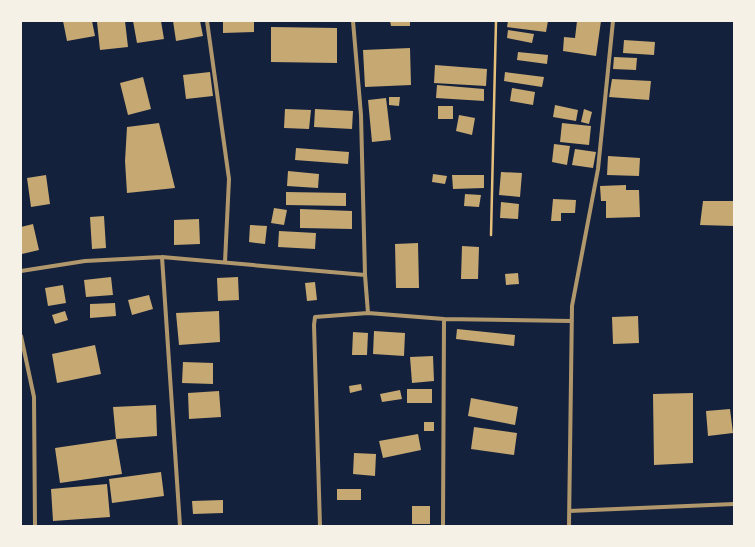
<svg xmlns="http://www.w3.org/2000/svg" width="755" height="547" font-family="'Alegreya Sans',sans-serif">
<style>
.building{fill:#c6a872}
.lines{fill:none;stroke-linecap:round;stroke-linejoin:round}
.path{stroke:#e5c07b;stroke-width:2.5}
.minor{stroke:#b1986c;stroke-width:4}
</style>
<rect width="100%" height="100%" fill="#14213d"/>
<!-- building -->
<path class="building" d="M63,21h29l3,15 -28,5z
M100,21h25l3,26 -28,3 -3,-28z
M133,21h28l3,18 -27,4z
M173,21h27l3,15 -27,5z
M223,21h31v11l-31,1z
M390,21h20v5h-19z
M508,21h40l-2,11 -39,-5z
M577,21h24l-5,35 -33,-5 1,-14 11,1z
M271,27l66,1v35l-66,-1z
M508,30l26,4 -2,9 -25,-5z
M624,40l31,2 -1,13 -31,-2z
M410,48l1,37 -46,2 -2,-37z
M518,52l30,3 -1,9 -30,-4z
M614,57l23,1 -1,12 -23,-1z
M435,65l52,4 -1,17 -52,-3z
M210,72l3,24 -27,3 -3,-24z
M505,72l39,5 -2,10 -38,-6z
M143,77l8,32 -23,6 -8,-32z
M612,79l39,2 -2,19 -40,-3z
M437,85l47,4v12l-48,-3z
M512,88l23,4 -2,13 -23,-4z
M389,97h11l-1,9 -10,-1z
M386,98l5,42 -19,2 -4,-42z
M555,105l23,5 -2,11 -23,-4z
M438,106h15v13h-15z
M285,109l26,1 -2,19 -25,-1z
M315,109l38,2 -1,18 -38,-2z
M584,109l8,3 -3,12 -8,-2z
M459,115l16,3 -3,17 -16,-4z
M159,123l16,65 -48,5 -2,-32 2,-34z
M562,123l29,3 -2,19 -29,-3z
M554,144l16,2 -3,19 -15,-3z
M296,148l53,4 -1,12 -53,-4z
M575,149l21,3 -3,16 -21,-3z
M608,156l32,2 -1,18 -32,-1z
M288,171l31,3 -1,14 -31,-2z
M501,172l21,1 -2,24 -21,-2z
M433,174l14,2 -2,8 -13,-2z
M46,175l4,29 -19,3 -4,-29z
M452,175h32v13l-31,1z
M626,185v5h13l1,27 -34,1v-17h-5l-1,-15z
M286,192l60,1v13l-60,-1z
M465,194l16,1 -2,12 -15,-1z
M553,199l23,1 -1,13h-14v8h-10z
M703,201h31v25l-34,-1z
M501,202l18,2 -1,15 -18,-1z
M274,208l13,2 -3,15 -13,-2z
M300,209l52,2v18l-52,-1z
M104,216l2,32 -14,1 -2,-32z
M199,219l1,25 -26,1v-25z
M33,224l6,26 -17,4 -1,-27z
M250,225l17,1 -2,18 -16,-2z
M279,231l37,2 -1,16 -37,-2z
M418,243l1,45h-23l-1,-44z
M462,246l17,1 -1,32h-17z
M518,273l1,11 -13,1 -1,-11z
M111,277l2,18 -27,2 -2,-17z
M238,277l1,23 -21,1 -1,-23z
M315,282l2,18 -10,1 -2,-18z
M63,285l3,18 -18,3 -3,-18z
M149,295l4,14 -21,6 -4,-15z
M115,303l1,13 -26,2v-14z
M65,311l3,9 -13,4 -3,-9z
M219,311l1,31 -41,3 -3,-32z
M638,316l1,27 -26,1 -1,-27z
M457,329l58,6 -1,11 -58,-7z
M374,331l31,2 -1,23 -31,-2z
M353,332l15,1 -1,22h-15z
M95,345l6,29 -44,9 -5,-29z
M433,356l1,25 -22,2 -2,-26z
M183,362l30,1v21l-31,-1z
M361,384l1,6 -12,3 -1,-7z
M407,389h25v14h-25z
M400,390l2,9 -20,3 -2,-8z
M219,391l2,26 -32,2 -1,-26z
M693,393v70l-39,2 -1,-71z
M471,398l47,9 -3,18 -47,-9z
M156,405l1,31 -41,3 6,35 -62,9 -5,-35 61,-9 -3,-32z
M730,409l3,24 -25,3 -2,-25z
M424,422h10v9h-10z
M474,427l43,6 -3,22 -43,-6z
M418,434l3,16 -38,8 -4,-17z
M354,453l22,1 -1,22 -22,-2z
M161,472l3,24 -52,7 -3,-24z
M107,484l3,33 -57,4 -2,-32z
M337,489h24v11h-24z
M223,500v13l-30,1 -1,-13z
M412,506h18v18h-18z"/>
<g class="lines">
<!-- path -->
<path class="path" d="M491,235l5,-214"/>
<!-- minor -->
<path class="minor" d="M207,21l22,158 -4,83
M353,21l8,94 4,160 3,38
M162,257l18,269
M21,271l64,-10 77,-4 203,18
M444,319l128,2
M21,336l13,61 1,129
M569,511l165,-7
M320,526l-6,-201 1,-8 53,-4 76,6 -1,207
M569,526l3,-220 26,-137 15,-148"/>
</g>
<!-- border -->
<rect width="755" height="547" fill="none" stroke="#f6f1e7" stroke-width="44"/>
</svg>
